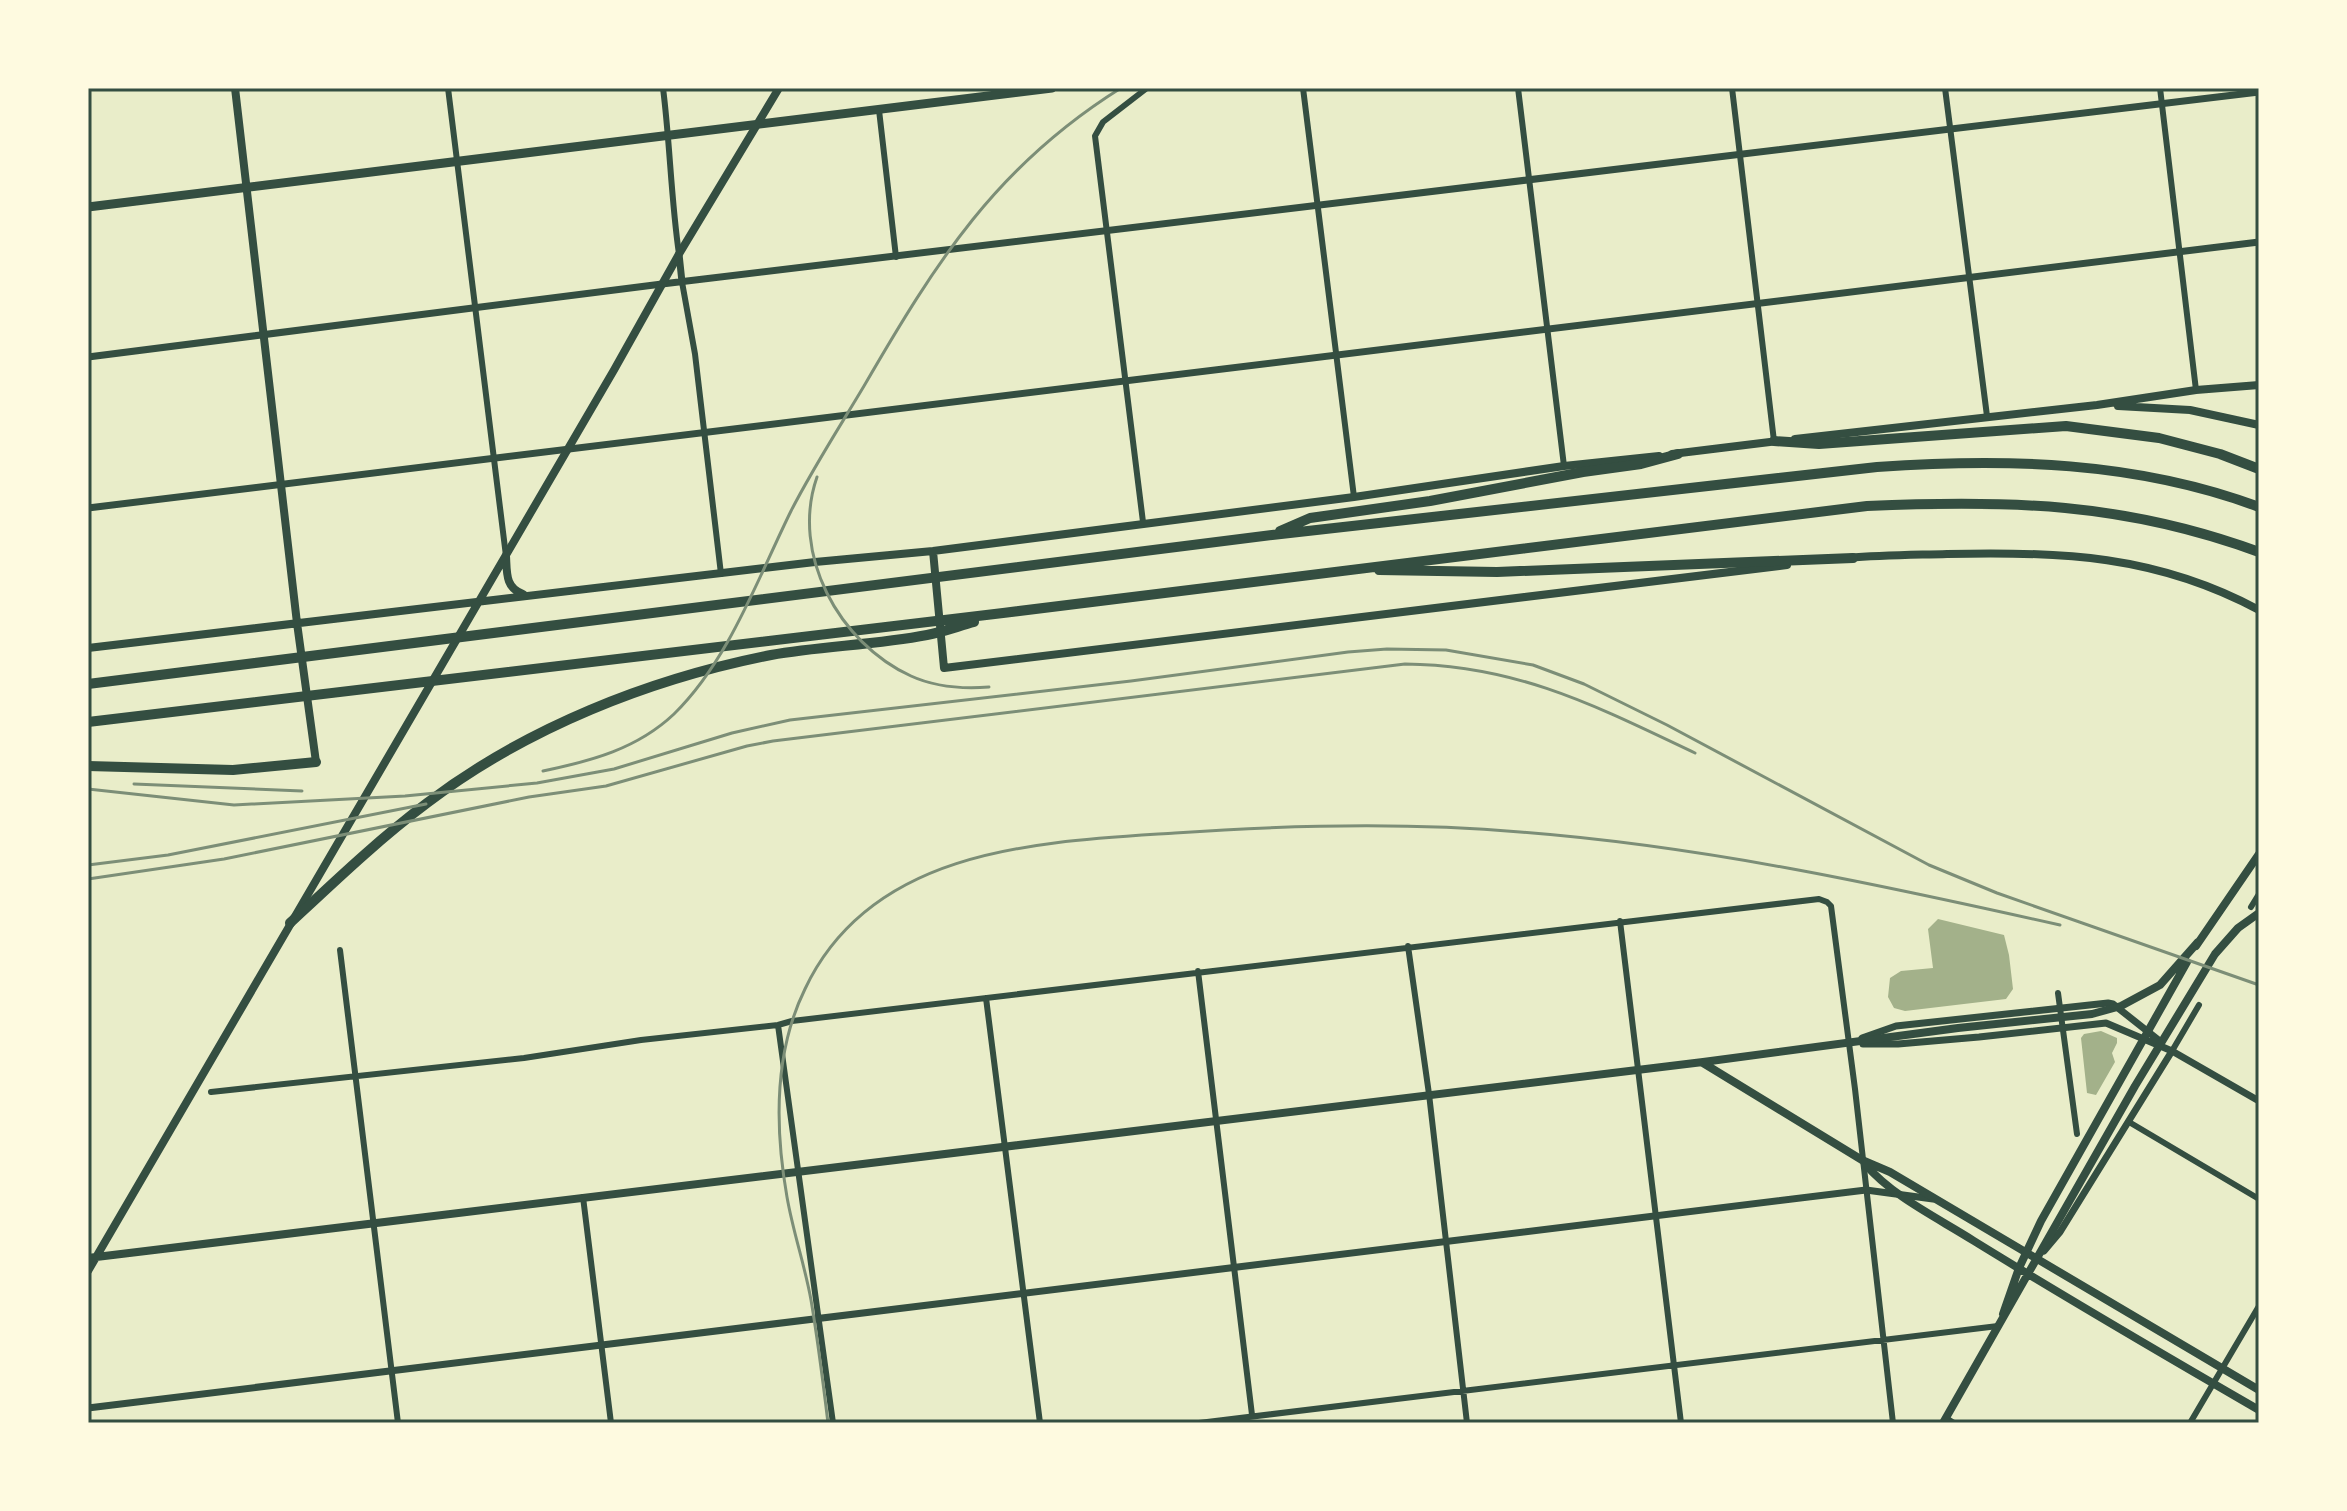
<svg xmlns="http://www.w3.org/2000/svg" width="2347" height="1511" font-family="Barlow,sans-serif">
<style>
.water{fill:#a3b18a}
.lines{fill:none;stroke-linecap:round;stroke-linejoin:round}
.minor{stroke:#344e41;stroke-width:6}
.tertiary{stroke:#344e41;stroke-width:7}
.secondary{stroke:#344e41;stroke-width:8}
.primary{stroke:#344e41;stroke-width:9}
.motorway{stroke:#344e41;stroke-width:10}
.rail{stroke:#7c8e77;stroke-width:3}
.neatline{fill:none;stroke:#344e41;stroke-width:3}
</style>
<rect width="100%" height="100%" fill="#e9edc9"/>
<!-- water -->
<path class="water" d="M1938,919l66,16 5,20 4,34 -7,10 -101,12 -11,-3 -6,-11 2,-19 11,-7 32,-3 -5,-39z
M2101,1031l16,7v5l-5,10 3,9 -19,33 -9,-2 -6,-55 3,-4z"/>
<g class="lines">
<!-- minor -->
<path class="minor" d="M448,88l58,468
M663,88c7,55 8,111 16,166
M1303,88l51,409
M1518,88l46,378
M1732,88l42,353
M1945,88l42,328
M2160,88l36,302
M879,110l17,147
M682,282l13,72 26,220
M1143,522l-48,-386 8,-14 44,-34
M2251,907l8,-13
M1620,921l61,502
M1408,946l21,148 38,329
M340,950l58,473
M1198,971l55,452
M2058,993l19,141
M986,998l54,425
M778,1025l55,398
M2172,1051l27,-46
M211,1092l313,-34 117,-18 137,-15 14,-4 1027,-122 8,3 4,4 24,183 38,334
M2129,1122l130,77
M583,1197l28,226
M1946,1418l8,5
M1199,1423l799,-97
M2190,1423l69,-117"/>
<!-- tertiary -->
<path class="tertiary" d="M679,254l3,28
M88,357l574,-73 1597,-192
M88,508l2171,-266
M1862,1038l34,-12 212,-23 5,1 48,38
M1863,1044h35l81,-7 127,-14 66,28 87,50
M2044,1251l16,-19 112,-181
M88,1408l1778,-218 67,9"/>
<!-- secondary -->
<path class="secondary" d="M235,88l62,535 19,139
M2118,406l72,4 69,15
M1795,439l302,-34 99,-15 63,-5
M1672,454l106,-13
M933,551l11,117 843,-103
M506,556c1,16 -1,32 17,38
M1849,558c32,-3 65,-3 98,-4 113,-3 210,1 312,56
M88,648l727,-86 118,-11 421,-54 210,-31 95,-10
M2196,946l63,-92
M1703,1063l159,97 28,12 369,218
M1865,1164c28,33 73,54 109,77 94,58 190,114 285,169
M88,1258l1615,-196 255,-34 134,-14 29,-8 39,-21 38,-43
M88,1271l526,-901 65,-116 100,-166
M2003,1314l16,-46 22,-47 146,-259
M1943,1423l192,-337 80,-132 23,-26 21,-15"/>
<!-- primary -->
<path class="primary" d="M88,207l964,-119"/>
<!-- motorway -->
<path class="motorway" d="M1774,441l45,3 247,-18 93,12 61,16 39,15
M1280,531l30,-13 120,-17 153,-29 58,-8 37,-10
M1379,570l118,2 356,-14
M88,684l1184,-149 605,-68c129,-9 259,-6 382,40
M88,722l915,-109 864,-107c142,-6 256,-4 392,46
M88,766l145,4 83,-8
M290,923c44,-41 89,-84 137,-120 99,-75 222,-124 344,-148 51,-9 104,-10 156,-20 16,-3 32,-9 47,-13"/>
<!-- rail -->
<path class="rail" d="M817,477c-27,77 22,166 94,199 24,11 52,13 78,11
M543,771c48,-10 94,-22 131,-57 55,-54 83,-134 117,-203 22,-43 48,-83 73,-125 72,-124 132,-220 257,-298
M134,784l168,7
M88,789l146,16 171,-9 132,-13 77,-14 118,-36 58,-13 341,-39 217,-29 39,-3 59,1 87,15 51,19 83,41 262,140 68,28 262,92
M88,865l80,-10 258,-51
M88,879l136,-20 305,-62 77,-11 141,-40 26,-5 632,-77c112,1 191,42 290,89
M828,1423c-5,-41 -10,-82 -17,-123 -6,-34 -18,-68 -24,-103 -12,-68 -13,-145 18,-208 67,-142 235,-147 370,-156 114,-8 231,-11 345,-1 183,14 361,53 540,93"/>
</g>
<!-- border -->
<rect width="2347" height="1511" fill="none" stroke="#fefae0" stroke-width="180"/>
<rect x="90" y="90" width="2167" height="1331" class="neatline"/>
</svg>
